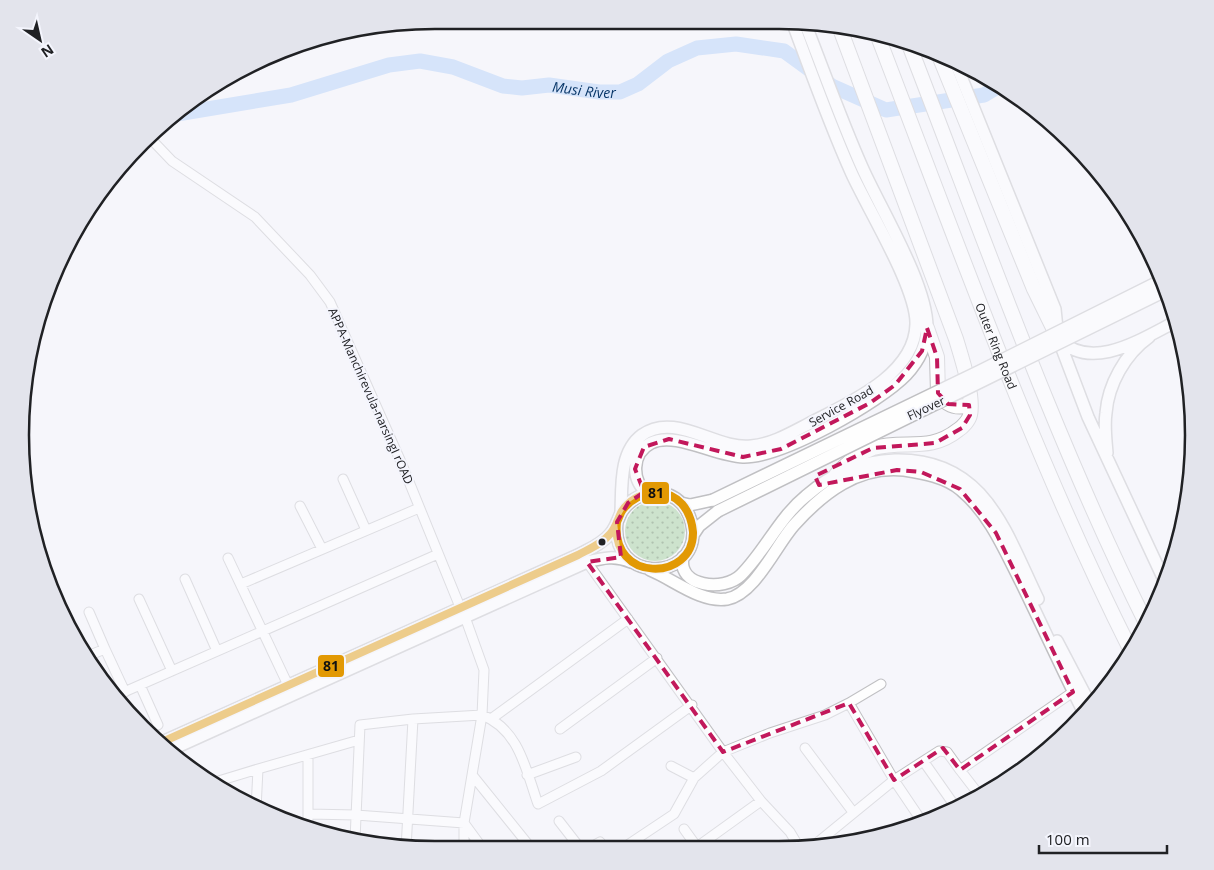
<svg xmlns="http://www.w3.org/2000/svg" width="1214" height="870" font-family="'Open Sans',sans-serif">
<style>
.grass{fill:url(#grass-dots)}
.lines{fill:none;stroke-linecap:round;stroke-linejoin:round}
.river{stroke:#afcef8;stroke-width:15}
.minor-casing{stroke:#c0c0c3;stroke-width:11}
.major-casing{stroke:#c0c0c3;stroke-width:14}
.highway-casing{stroke:#c0c0c3;stroke-width:16}
.minor{stroke:#fefefe;stroke-width:9}
.major{stroke:#fefefe;stroke-width:11}
.highway{stroke:#fefefe;stroke-width:14}
.major-bridge-casing{stroke:#c0c0c3;stroke-width:14;stroke-linecap:butt}
.major-bridge{stroke:#fefefe;stroke-width:11}
.bus-1-casing{stroke:#f4f5fd;stroke-width:11}
.bus-1{stroke:#e29904;stroke-width:8}
.marked{fill:none;stroke:#c2185b;stroke-width:4;stroke-dasharray:10 6;stroke-linejoin:round}
.bus-dot{fill:#202124;stroke:#f4f5fd;stroke-width:2}
.labels{text-anchor:middle;dominant-baseline:central;stroke-width:4;stroke-linejoin:round;paint-order:stroke}
.street-label{font-size:12px;fill:#202124;stroke:#f4f5fd}
.water-label{font-size:14px;font-style:italic;fill:#083668;stroke:#f4f5fd}
.rim{fill:none;stroke:#202124;stroke-width:2.5}
.line-badge{stroke:#f4f5fd;stroke-width:2}
.pale-badge-label{font-size:14px;text-anchor:middle;font-weight:bold;fill:#111}
</style>
<defs>
<pattern id="grass-dots" width="8" height="8" patternUnits="userSpaceOnUse" patternTransform="scale(1.25)"><rect width="8" height="8" fill="#cde3cd"/><path d="M2 2h.1M6 6h.1" fill="none" stroke="#b0c2b0" stroke-width="1.8" stroke-linecap="round"/></pattern>
</defs>
<rect width="100%" height="100%" fill="#f6f6fb"/>
<!-- grass -->
<path class="grass" d="M625 531a30 30 0 1 1 60 0a30 30 0 1 1-60 0Z"/>
<g class="lines">
<!-- river -->
<path class="river" id="s1" d="M177,114l114,-19 98,-30 31,-4 33,6 50,19 19,2 27,-3 50,7h21l18,-8 30,-23 29,-13 39,-4 48,7 48,35 54,24 98,-15 15,-9"/>
<defs>
<path id="minor" d="M150,138l22,23 83,56 55,58 20,27 71,160 59,145
M343,479l23,51
M300,506l22,43
M228,558l60,127
M587,562l136,190 38,49 29,31 9,15
M185,579l32,72
M241,584l178,-76
M139,599l33,72
M89,612l16,37
M90,655l15,-6 20,43
M140,685l18,40
M115,696l323,-142
M849,703l32,-19
M491,719l137,-100
M560,729l97,-71
M805,748l48,64
M924,762l33,47
M671,766l23,12
M960,770l20,26
M527,775l49,-18
M473,776l58,72
M212,783l46,-14
M256,809l2,-40 101,-29
M309,814l47,1 108,8 19,26
M559,821l21,27
M308,828v-73
M684,829l13,18
M355,840l5,-115 53,-6 69,-4c37,14 44,55 56,89l63,-33 91,-66
M697,847l64,-46
M812,847l82,-67 45,-29 8,1 13,18 113,-78
M589,848l11,-6 5,6
M623,848l51,-34 20,-36 29,-26 47,-19 55,-18 24,-12 45,77 27,40
M406,849l7,-130
M464,849v-26l18,-108 2,-45 -19,-53"/>
<path id="major" d="M956,64l99,245 3,29 30,79 77,165
M1059,339c33,34 84,-1 118,-18
M1107,453c-1,-13 -3,-27 -1,-40 2,-28 19,-59 43,-76
M648,493c-17,-11 -17,-40 3,-50 24,-12 64,13 92,14 38,1 136,-54 163,-82 12,-13 21,-30 21,-48 0,-43 -47,-119 -65,-160 -21,-47 -38,-96 -57,-144
M681,503l9,2 23,-5
M621,512c1,-25 -2,-60 21,-77 33,-24 74,15 109,11 23,-2 43,-15 63,-25 37,-19 101,-47 102,-97 1,-36 -49,-116 -65,-152 -22,-49 -40,-100 -59,-151
M693,535l6,-9 19,-15
M683,557c-6,30 41,35 58,18 24,-24 38,-57 65,-79 25,-22 55,-35 89,-36 90,-2 110,71 143,139
M650,570c23,9 50,33 77,29 28,-5 49,-54 67,-74 29,-32 64,-60 110,-55 19,3 42,7 57,20 29,24 44,61 61,94 21,43 41,87 62,129
M1057,641l34,65
M160,743l418,-188c11,-6 24,-11 32,-21 6,-6 8,-16 12,-23 14,-20 43,-25 60,-7 7,8 10,17 11,28 1,50 -83,51 -76,-10
M168,751l419,-189c16,-4 28,-7 44,0"/>
<g id="highway">
<path id="s2" d="M877,34c80,208 154,418 254,617"/>
<path d="M910,47c75,194 144,391 237,578"/>
<path d="M940,58l94,231 24,49"/>
<path d="M927,328l10,29 1,36c8,12 18,16 31,12"/>
<path d="M836,475c11,-12 22,-22 37,-27 32,-9 56,5 85,-18 5,-3 11,-10 12,-15 4,-20 -8,-56 -14,-76l-117,-313"/>
</g>
</defs>
<!-- minor casing -->
<use href="#minor" class="minor-casing"/>
<!-- major casing -->
<use href="#major" class="major-casing"/>
<!-- highway casing -->
<use href="#highway" class="highway-casing"/>
<!-- minor -->
<use href="#minor" class="minor"/>
<!-- major -->
<use href="#major" class="major"/>
<!-- highway -->
<use href="#highway" class="highway"/>
<defs>
<path id="major-bridge" d="M713,500l267,-129 182,-91
M718,511l449,-221"/>
</defs>
<!-- major-bridge casing -->
<use href="#major-bridge" class="major-bridge-casing"/>
<!-- major-bridge -->
<use href="#major-bridge" class="major-bridge"/>
<defs>
<path id="bus-1" d="M160,743l418,-188c11,-6 24,-11 32,-21 6,-6 8,-16 12,-23 14,-20 43,-25 60,-7 7,8 10,17 11,28 1,50 -83,51 -76,-10"/>
</defs>
<!-- bus-1 casing -->
<use href="#bus-1" class="bus-1-casing"/>
<!-- bus-1 -->
<use href="#bus-1" class="bus-1"/>
</g>
<!-- marked area -->
<path d="M0 0H1214V870H0ZM927,328l10,29 1,36 10,11 21,1 1,10 -8,13 -27,15 -62,5 -58,28 4,9 78,-15 24,2 39,17 36,44 77,159 -113,78 -17,-22 -49,32 -45,-77 -126,49 -136,-190 34,-5 -4,-35 11,-19 16,-11 -9,-23 9,-22 25,-8 74,18 38,-8 89,-46 25,-18 27,-34z" fill="#f6f6fb" fill-opacity=".55" fill-rule="evenodd"/>
<path class="marked" d="M927,328l10,29 1,36 10,11 21,1 1,10 -8,13 -27,15 -62,5 -58,28 4,9 78,-15 24,2 39,17 36,44 77,159 -113,78 -17,-22 -49,32 -45,-77 -126,49 -136,-190 34,-5 -4,-35 11,-19 16,-11 -9,-23 9,-22 25,-8 74,18 38,-8 89,-46 25,-18 27,-34z"/>
<!-- markers -->
<circle class="bus-dot" cx="602" cy="542" r="4.5"/>
<g class="labels">
<!-- street labels -->
<g class="street-label">
<text stroke="none"><textPath href="#s2" startOffset="334">Outer Ring Road</textPath></text>
<text transform="translate(371 396) rotate(66)">APPA-Manchirevula-narsingI rOAD</text>
<text transform="translate(841 406) rotate(-29)">Service Road</text>
<text transform="translate(926 408) rotate(-25)">Flyover</text>
</g>
<!-- water labels -->
<g class="water-label">
<text stroke="none"><textPath href="#s1" startOffset="418">Musi River</textPath></text>
</g>
</g>
<!-- crop -->
<path d="M0 0H1214V870H0ZM435 29H779A406 406 0 0 1 1185 435V435A406 406 0 0 1 779 841H435A406 406 0 0 1 29 435V435A406 406 0 0 1 435 29Z" fill="#e3e4ec" fill-rule="evenodd"/>
<path class="rim" d="M435 29H779A406 406 0 0 1 1185 435V435A406 406 0 0 1 779 841H435A406 406 0 0 1 29 435V435A406 406 0 0 1 435 29Z"/>
<g class="line-badge">
<rect x="641" y="481" width="29" height="24" rx="5" fill="#e29904"/>
<rect x="317" y="654" width="28" height="24" rx="5" fill="#e29904"/>
</g>
<g class="pale-badge-label">
<text x="656" y="498">81</text>
<text x="331" y="671">81</text>
</g>
<!-- north arrow -->
<g transform="translate(40 40) rotate(146)" stroke="#f4f5fd" stroke-width="4" paint-order="stroke">
<path d="M0-4L9 19L0 12L-9 19Z" fill="#202124"/>
<text y="-8" font-size="14" font-weight="bold" text-anchor="middle" fill="#202124">N</text>
</g>
<!-- scale -->
<path d="M1039 845v8h128v-8" fill="none" stroke="#202124" stroke-width="2.5"/>
<text x="1046" y="845" font-size="15" fill="#202124" stroke="#f4f5fd" stroke-width="4" paint-order="stroke">100 m</text>
</svg>
